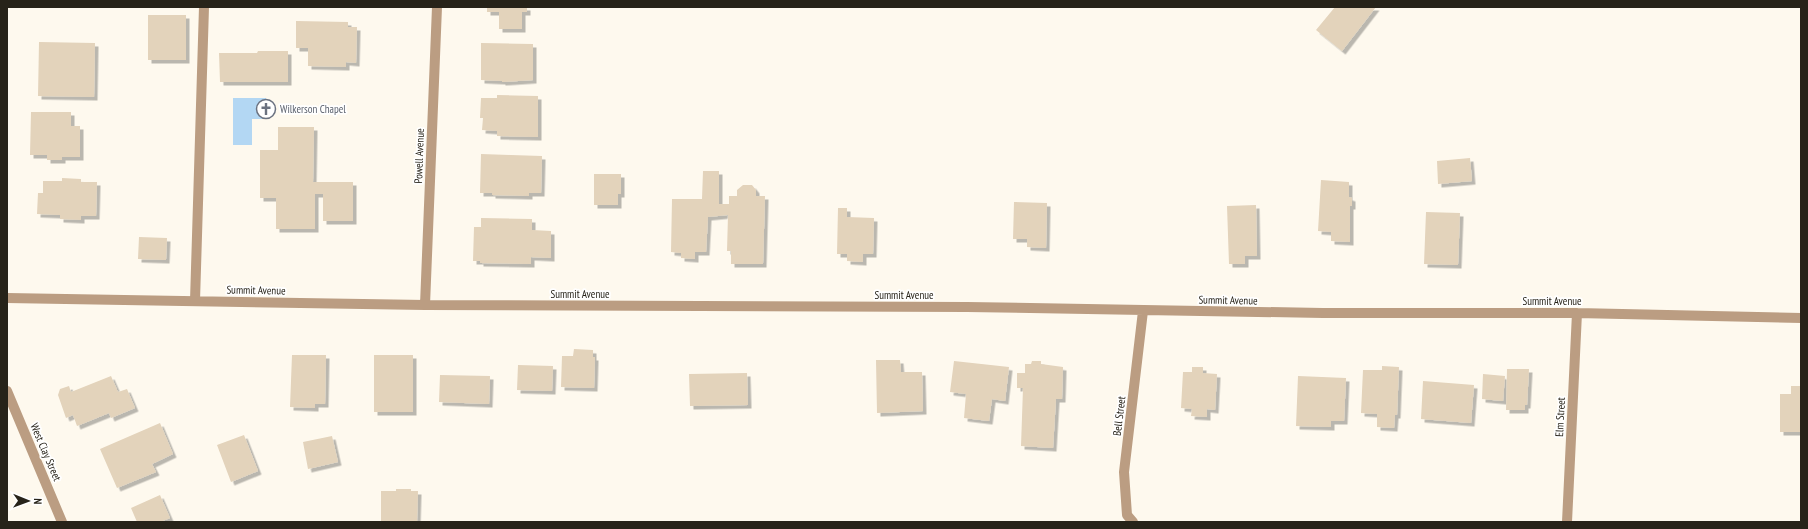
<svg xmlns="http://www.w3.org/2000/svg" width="1808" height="529" font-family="'PT Sans Narrow',sans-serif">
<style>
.water{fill:#b3d7f3}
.building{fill:#e3d3bb;filter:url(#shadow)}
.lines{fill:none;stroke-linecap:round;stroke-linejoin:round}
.minor{stroke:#bb9d82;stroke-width:10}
.labels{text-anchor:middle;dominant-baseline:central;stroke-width:3.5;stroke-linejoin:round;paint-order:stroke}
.worship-label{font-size:11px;fill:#5b616d;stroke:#fff;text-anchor:start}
.street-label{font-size:11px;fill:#272319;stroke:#fff}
</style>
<defs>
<filter id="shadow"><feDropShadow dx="3.5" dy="3.5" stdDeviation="0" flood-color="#0004"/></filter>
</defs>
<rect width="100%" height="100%" fill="#fef9ee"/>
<!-- water -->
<path class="water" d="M233,98h33v21h-14v26h-19z"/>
<!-- building -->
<path class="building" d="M487,7h40v5h-5v17h-23v-17h-12z
M1335,7h41l-34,44 -26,-21z
M148,15h38v45h-38z
M296,21l52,1v5h9l-1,36 -10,-1v5l-38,-1v-18h-12z
M39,42l56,1 -1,54 -56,-1z
M481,43l52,1v36l-31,2v-1l-21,-1z
M258,51h30v31h-68l-1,-29h38z
M497,95l41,1v41l-41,-1v-5l-15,-1 1,-12h-3l1,-20h16z
M31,112h40v14h9v31h-18v3h-15v-5h-17z
M278,127h36l-1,55h40v39h-30v-27h-8v35h-39v-31h-16v-48h18z
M481,154l61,2 -1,37h-12v3l-37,-1v-2h-12z
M1470,158l2,23 -34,3 -1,-23z
M703,171h16v33h10v-8h8v-6l6,-5h9l4,5v6h9l-2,68h-32v-13h-4l1,-36 -20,2 -2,35h-11v7l-14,-1v-5l-10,-1 1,-53h30z
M594,174h27v20h-3v11h-24z
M62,178l19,1v3h16l-1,34h-15v4l-21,-1v-4l-23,-1 1,-21h5v-12h19z
M1321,180l28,2v15l3,1v8h-2v36l-19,-1v-9l-13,-1z
M1014,202l33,1 -1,45 -19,-1v-8h-14z
M1256,205l1,51h-12v8h-16l-2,-58z
M838,208h9v9l27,1 -1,36h-10v8l-16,-1v-7h-10z
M1426,212l34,1 -2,52 -34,-1z
M481,218l51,1v11l19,1v27l-20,-1v7l-51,-1v-2h-7l1,-34h7z
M139,237l28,1 -1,22 -28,-1z
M574,349l19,1v7h2l-1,31 -33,-1 1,-31h11z
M292,355h34l-1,49h-10v4l-25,-1z
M374,355h39v57h-39z
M876,360h24l1,12h21l1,39 -46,2z
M954,361l55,6 -4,34 -13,-2 -3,22 -25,-3 2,-24 -16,-2z
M1032,361h9v3l22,3 -1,32h-6l-3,49 -32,-2 2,-58h-6v-15h8v-9h6z
M518,365l35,1 -1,25 -35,-1z
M1382,366l17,1 -2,48h-2l-1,13 -17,-1v-13l-16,-1 2,-43h19z
M1192,367h11v6l14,1 -2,36 -8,-1v8l-16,-1 1,-7 -11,-1 2,-36h9z
M1507,369h22l-2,36h-2v5h-19z
M747,373l1,32 -58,1 -1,-32z
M1483,374l22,2 -2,25 -21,-2z
M440,375l50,1 -1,28 -50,-2z
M111,376l7,16 9,-3 8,19 -24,10 -2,-5 -32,13 -4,-11 -7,3 -8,-23 2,-6 9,-3 2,6z
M1298,376l48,2 -2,43h-13v6l-35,-1z
M1423,381l51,4 -3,38 -50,-4z
M1791,386h10v46h-21v-38h11z
M160,423l13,31 -21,10 4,8 -39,16 -17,-39z
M244,435l14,36 -27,11 -14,-37z
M332,436l6,26 -30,7 -5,-27z
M396,489h15v2h7l-1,31 -36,-1v-30h15z
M160,495l10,23 -10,4h-23l-6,-14z"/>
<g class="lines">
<!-- minor -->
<path class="minor" d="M7,298l418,7 542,2 356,6h254l224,5
M195,301l9,-294
M425,305l12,-298
M7,391l55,131
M1133,522l-6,-7 -3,-43 19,-161
M1567,522l10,-209"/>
</g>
<!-- icons -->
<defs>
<symbol id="church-ring" viewBox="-11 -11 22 22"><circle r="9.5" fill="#fff" stroke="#6b7280" stroke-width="1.5"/><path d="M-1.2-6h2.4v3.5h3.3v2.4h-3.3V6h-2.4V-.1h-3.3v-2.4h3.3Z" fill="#6b7280"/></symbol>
</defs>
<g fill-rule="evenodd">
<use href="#church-ring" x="255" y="98" width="22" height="22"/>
</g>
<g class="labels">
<!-- worship labels -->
<g class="worship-label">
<text x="280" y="109">Wilkerson Chapel</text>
</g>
<!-- street labels -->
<g class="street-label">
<text transform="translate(419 156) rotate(-88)">Powell Avenue</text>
<text transform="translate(256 290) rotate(1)">Summit Avenue</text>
<text x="580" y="294">Summit Avenue</text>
<text x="904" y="295">Summit Avenue</text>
<text transform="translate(1228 300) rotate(1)">Summit Avenue</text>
<text x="1552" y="301">Summit Avenue</text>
<text transform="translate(1119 416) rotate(-83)">Bell Street</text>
<text transform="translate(1560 417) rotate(-87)">Elm Street</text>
<text transform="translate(46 452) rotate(67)">West Clay Street</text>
</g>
</g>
<!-- border -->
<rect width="1808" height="529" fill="none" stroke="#272319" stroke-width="16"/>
<!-- north arrow -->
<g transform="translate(28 501) rotate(91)" stroke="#ffffff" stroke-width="3" paint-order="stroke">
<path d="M0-3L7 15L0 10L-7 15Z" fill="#272319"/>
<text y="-6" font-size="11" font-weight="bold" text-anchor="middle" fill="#272319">N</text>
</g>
</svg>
